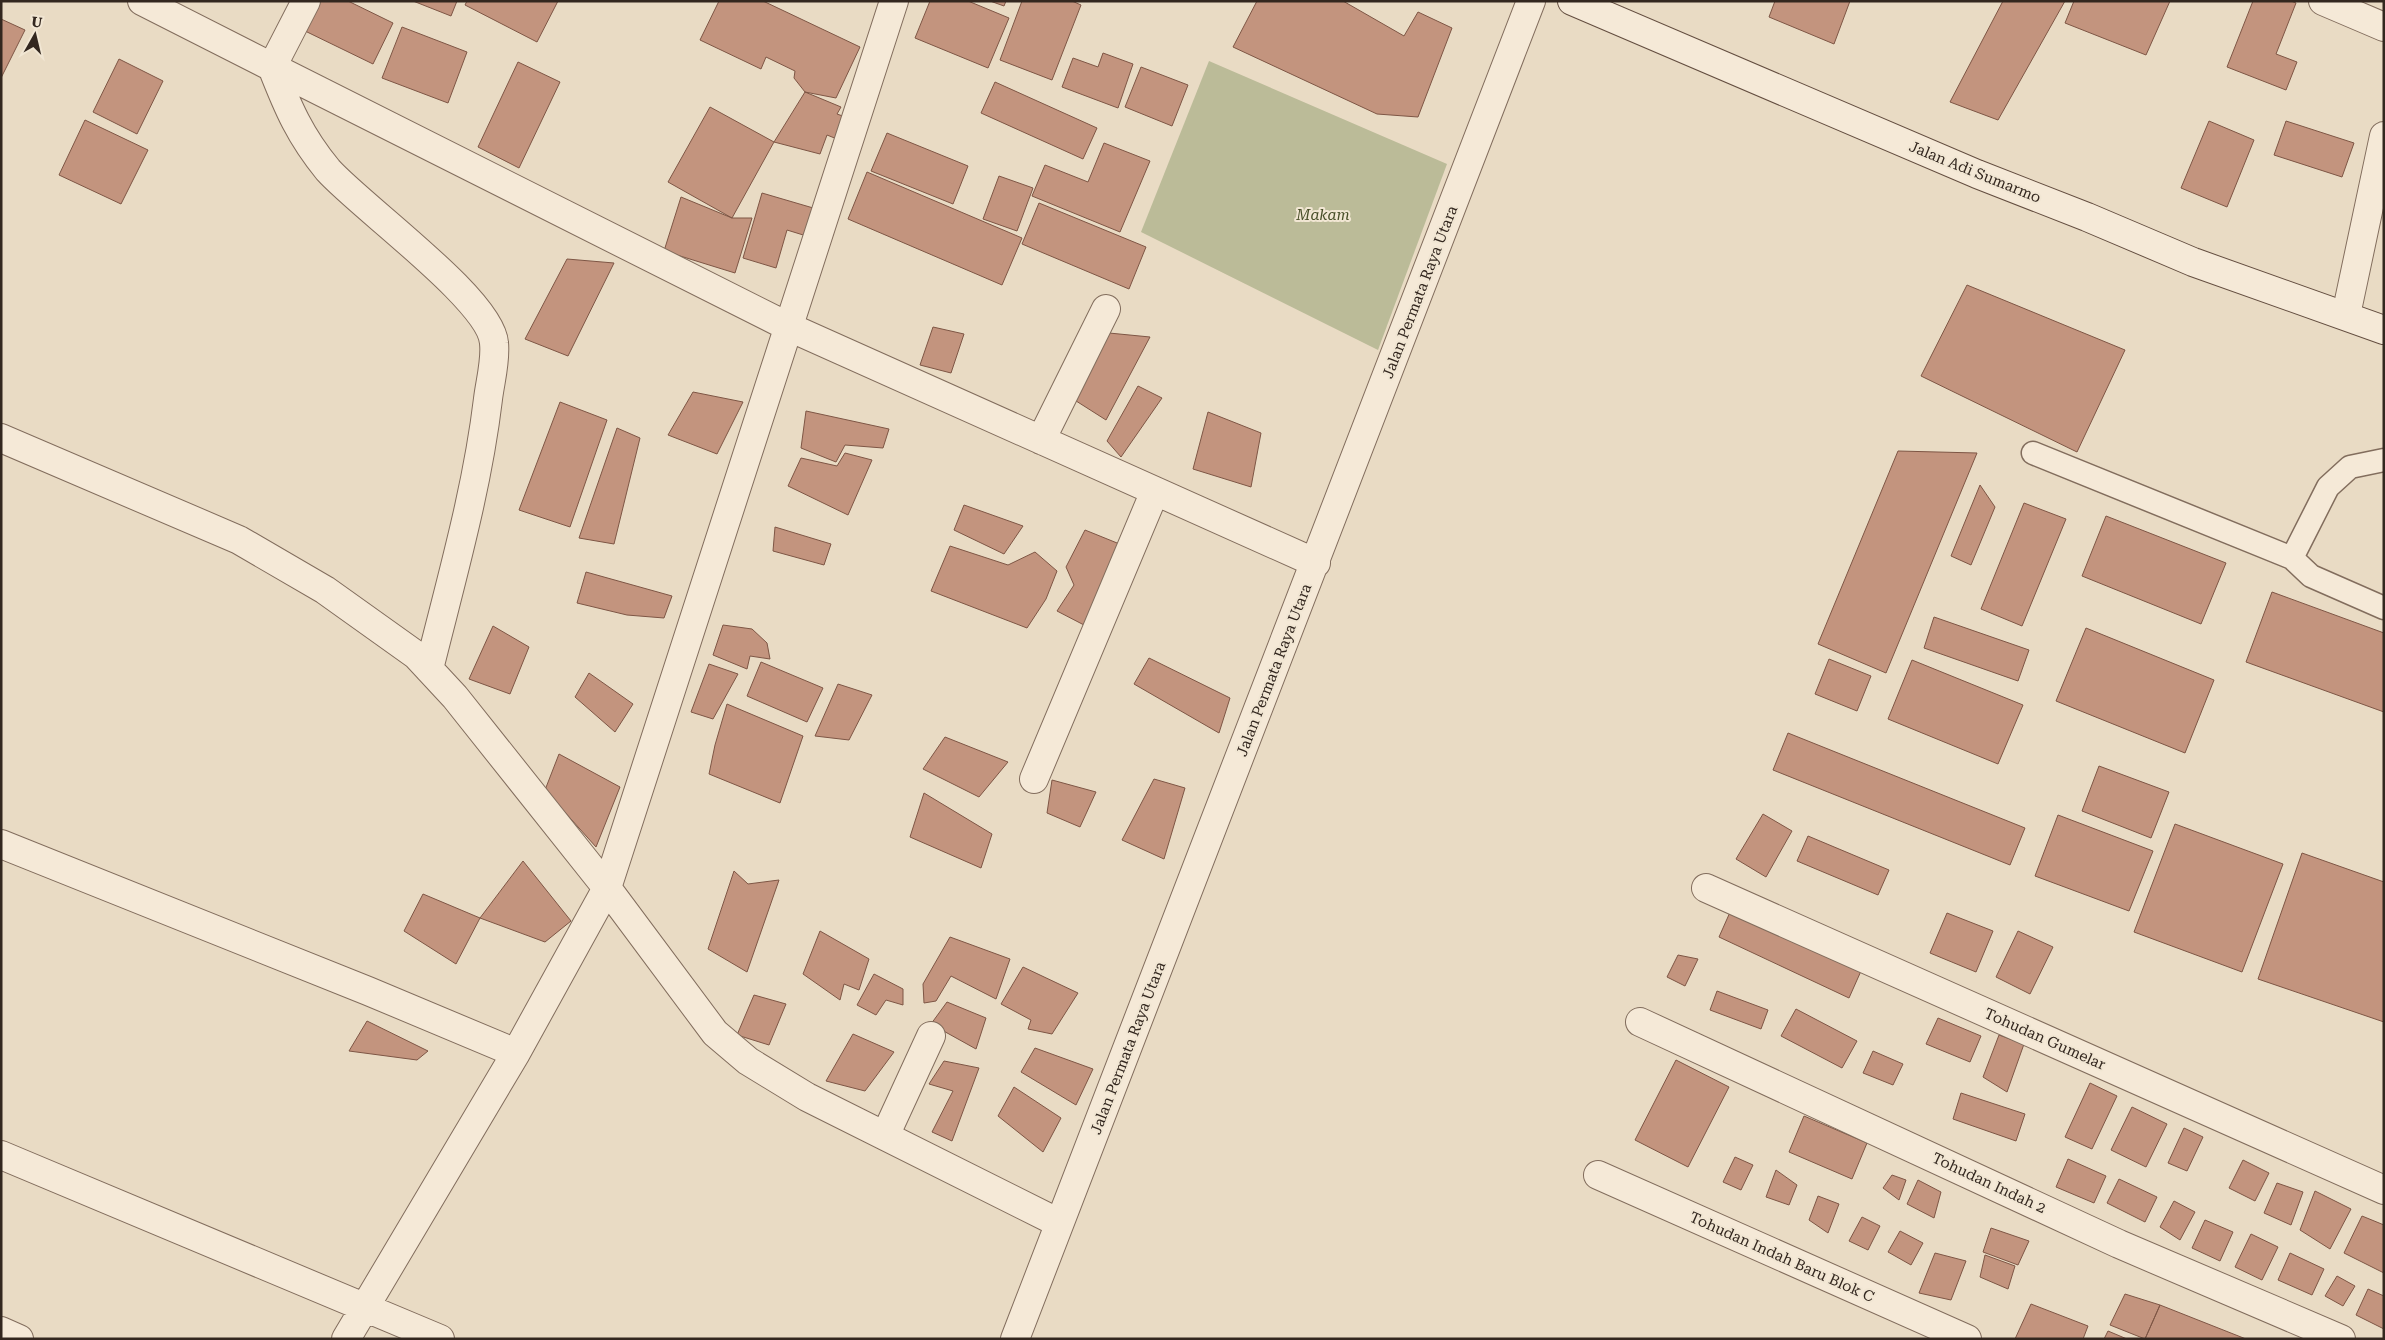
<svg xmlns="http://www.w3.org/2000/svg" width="2385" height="1340" font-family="'Roboto Serif',serif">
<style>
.cemetery{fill:#bbbb98}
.building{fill:#c3947e;stroke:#7e5645}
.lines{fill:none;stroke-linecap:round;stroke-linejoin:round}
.service-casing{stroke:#826d5d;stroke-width:25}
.minor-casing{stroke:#826d5d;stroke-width:30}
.secondary-casing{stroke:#644e40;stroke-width:30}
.service{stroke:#f5e9d7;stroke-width:22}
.minor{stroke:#f5e9d7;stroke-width:28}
.secondary{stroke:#f5e9d7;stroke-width:28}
.labels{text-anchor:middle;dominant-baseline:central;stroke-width:4;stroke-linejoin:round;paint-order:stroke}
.street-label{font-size:15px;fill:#33271f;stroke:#f1e6d3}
.park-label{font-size:15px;font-style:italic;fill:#484e28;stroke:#f1e6d3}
</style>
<rect width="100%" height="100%" fill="#e9dbc4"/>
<!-- cemetery -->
<path class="cemetery" d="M1209,61l238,103 -69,186 -237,-118z"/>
<!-- building -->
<path class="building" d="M317,1h31l45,22 -20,41 -70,-34z
M413,1h44l-6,15z
M467,1h91l-21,41 -72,-37z
M719,1h44l97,46 -24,51 -31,-6 -11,-14 1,-7 -29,-14 -5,12 -61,-29z
M930,1h38l41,17 -21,50 -73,-30z
M990,1h16l-2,5z
M1022,1h50l9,4 -29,75 -52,-20z
M1257,1h86l61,35 14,-24 34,16 -34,89 -41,-3 -144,-67z
M1775,1h75l-16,43 -65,-27z
M2003,1h62l-67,119 -48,-18z
M2074,1h96l-24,54 -81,-32z
M2253,1h38l5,2 -20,51 21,8 -11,28 -59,-23z
M1,19l24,11 -24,48z
M402,27l65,25 -19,51 -66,-25z
M1103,53l30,11 -15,44 -56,-21 11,-29 25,9z
M119,59l44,22 -26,53 -44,-22z
M518,62l42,20 -41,86 -41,-21z
M1141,67l47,18 -16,41 -47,-19z
M995,82l102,46 -14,31 -102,-46z
M805,92l36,15 -4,7 14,5 -9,22 -15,-6 -7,19 -46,-12z
M710,107l64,35 -42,76 -64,-36z
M85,120l63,30 -27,54 -62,-29z
M2209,121l45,19 -27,67 -46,-19z
M2286,121l68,22 -12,34 -68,-22z
M887,133l81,33 -15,38 -82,-33z
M1104,143l46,18 -30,71 -88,-36 13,-31 43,17z
M867,172l155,66 -20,47 -154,-66z
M999,176l34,12 -16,43 -34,-12z
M762,193l58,17 -7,28 -26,-8 -11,38 -33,-10z
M681,197l51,21h20l-17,55 -71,-22z
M1039,203l107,44 -17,42 -107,-45z
M567,259l47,4 -46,93 -43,-17z
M1967,285l158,65 -48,102 -156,-76z
M933,327l31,7 -13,39 -31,-8z
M1109,333l41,4 -44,83 -33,-21z
M1138,386l24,12 -41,59 -14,-16z
M693,392l50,10 -26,52 -49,-19z
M560,402l47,18 -37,107 -51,-17z
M806,411l83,18 -6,19 -38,-3 -9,17 -35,-14z
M1208,412l53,21 -10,54 -58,-18z
M617,428l23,10 -26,106 -35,-6z
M1898,451l79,2 -91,220 -68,-29z
M845,453l27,7 -24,55 -60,-29 13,-28 36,8z
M1980,485l15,22 -24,58 -20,-9z
M2024,503l42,16 -44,107 -41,-17z
M964,505l59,21 -19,28 -50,-24z
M2106,516l120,47 -25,61 -119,-48z
M775,527l56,17 -7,21 -51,-14z
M1085,530l37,15 -38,80 -27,-14 17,-26 -8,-18z
M950,546l58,19 27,-13 22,19 -11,28 -19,29 -96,-37z
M586,572l86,24 -8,22 -37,-3 -50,-12z
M2272,592l112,41v79l-138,-50z
M1934,617l95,33 -11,31 -94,-33z
M723,625l29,4 15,14 3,16 -20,-3 -3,13 -34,-14z
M493,626l36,21 -19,47 -41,-15z
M2086,628l128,52 -29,73 -129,-52z
M1149,658l81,40 -11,35 -85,-49z
M1829,659l42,17 -14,35 -42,-17z
M1912,660l111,45 -25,59 -110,-45z
M761,662l62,26 -16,34 -60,-26z
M709,664l29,10 -25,45 -22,-7z
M589,673l44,31 -18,28 -40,-35z
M838,684l34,11 -23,45 -34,-4z
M727,704l76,32 -23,67 -71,-29 6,-29z
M1788,733l237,95 -15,37 -237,-95z
M945,737l63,25 -29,35 -56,-28z
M559,754l61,33 -24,60 -51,-57z
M2099,766l70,26 -18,46 -69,-27z
M1154,779l31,9 -21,71 -42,-19z
M1052,780l44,12 -16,35 -33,-14z
M924,793l68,41 -11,34 -71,-31z
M1763,814l29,17 -26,46 -30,-18z
M2058,815l95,36 -24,60 -94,-35z
M2175,824l108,40 -41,108 -108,-40z
M1808,836l81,34 -11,25 -81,-34z
M2302,853l82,29v140l-126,-43z
M523,861l48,60 -26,21 -65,-24z
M734,871l14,13 31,-4 -32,92 -39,-23z
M423,894l57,24 -24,46 -52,-33z
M1731,910l130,61 -12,27 -130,-61z
M1947,913l46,18 -17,41 -46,-19z
M820,931l49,28 -10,31 -15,-6 -4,16 -37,-26z
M2018,931l35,16 -23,47 -34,-17z
M950,937l60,22 -14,40 -45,-23 -15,25 -12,2 -1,-19z
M1678,955l20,4 -13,27 -18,-9z
M1023,967l55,26 -26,41 -24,-5 3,-9 -30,-16z
M874,974l29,15v16l-17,-5 -10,15 -19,-10z
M1717,991l51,19 -7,19 -51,-19z
M754,995l32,9 -17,41 -32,-10z
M947,1002l39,16 -10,31 -45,-25z
M1796,1009l61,32 -15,27 -61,-32z
M1938,1018l43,18 -11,26 -44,-18z
M367,1021l61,30 -11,9 -68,-9z
M853,1034l41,18 -29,39 -39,-10z
M1999,1035l25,9 -17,48 -24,-15z
M1035,1048l58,21 -17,36 -55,-33z
M1873,1051l30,13 -10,21 -30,-12z
M1676,1060l53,27 -41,80 -53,-27z
M944,1061l35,7 -27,73 -20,-9 21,-41 -24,-7z
M2090,1083l27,13 -25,53 -27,-12z
M1014,1087l47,31 -18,34 -45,-36z
M1961,1093l64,21 -9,27 -63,-22z
M2132,1107l35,17 -21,43 -35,-17z
M1804,1116l63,27 -15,36 -63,-27z
M2184,1128l19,9 -16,34 -19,-8z
M1735,1157l18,8 -12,25 -18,-8z
M2068,1159l38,17 -12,27 -38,-16z
M2243,1160l26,13 -14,28 -26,-13z
M1776,1170l21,15 -8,20 -23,-8z
M1892,1175l14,5 -7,20 -16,-12z
M2119,1179l38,18 -12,25 -38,-19z
M1918,1180l23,12 -7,26 -27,-14z
M2277,1183l26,9 -12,33 -27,-12z
M2315,1191l36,18 -21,40 -30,-19z
M1818,1196l21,8 -11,29 -19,-13z
M2174,1201l21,11 -15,28 -20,-13z
M2362,1216l22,9v48l-40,-20z
M1862,1217l18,9 -12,24 -19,-9z
M2205,1220l28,12 -13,29 -28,-13z
M1991,1228l38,13 -11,24 -35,-13z
M1900,1231l23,12 -12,22 -23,-13z
M2251,1234l27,13 -16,33 -27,-13z
M1935,1253l31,8 -15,39 -32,-7z
M2290,1253l34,16 -12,26 -34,-15z
M1985,1255l30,11 -7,23 -28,-12z
M2337,1276l18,10 -12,20 -18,-10z
M2368,1289l16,7v33l-28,-14z
M2125,1294l35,11 -15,34 -35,-14z
M2031,1304l57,22 -5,13h-68z
M2160,1305l86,34h-101z
M2108,1331l19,8h-23z"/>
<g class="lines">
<defs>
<path id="service" d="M2033,453l259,105 19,18 73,32
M2292,558l36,-71 22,-20 34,-7"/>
<path id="minor" d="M142,1l130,66c16,41 28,69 56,103 33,37 163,130 166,173 2,18 -4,39 -6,56 -11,92 -37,181 -59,270
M306,1l-34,66 517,260 527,236
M2323,1l61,26
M2346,315l38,-179
M1,438l238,102 86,50 91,65 39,42 152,191 108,145 33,28 59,36 252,126
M1041,440l65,-131
M1034,779l121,-288
M1,844l367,147 148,62
M1706,888l678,302
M1640,1022l479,222 222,95
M885,1136l46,-100
M1,1155l439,184
M1598,1175l369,164
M1,1331l18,8
M346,1339l170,-286 91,-165 287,-887
M1015,1339l516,-1338"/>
<path id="secondary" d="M1572,1l405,173 110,43 106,45 191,68"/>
</defs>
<!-- service casing -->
<use href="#service" class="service-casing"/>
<!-- minor casing -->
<use href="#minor" class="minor-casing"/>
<!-- secondary casing -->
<use href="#secondary" class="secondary-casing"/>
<!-- service -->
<use href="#service" class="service"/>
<!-- minor -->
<use href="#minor" class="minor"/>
<!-- secondary -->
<use href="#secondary" class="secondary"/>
</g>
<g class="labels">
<!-- street labels -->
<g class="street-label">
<text transform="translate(1975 172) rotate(22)">Jalan Adi Sumarmo</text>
<text transform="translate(1420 292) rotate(-69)">Jalan Permata Raya Utara</text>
<text transform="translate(1274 670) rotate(-69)">Jalan Permata Raya Utara</text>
<text transform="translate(2045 1039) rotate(24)">Tohudan Gumelar</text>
<text transform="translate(1128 1048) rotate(-69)">Jalan Permata Raya Utara</text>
<text transform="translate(1989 1183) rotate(25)">Tohudan Indah 2</text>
<text transform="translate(1782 1257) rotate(24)">Tohudan Indah Baru Blok C</text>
</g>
<!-- park labels -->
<g class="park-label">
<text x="1323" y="215">Makam</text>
</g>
</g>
<!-- border -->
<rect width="2385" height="1340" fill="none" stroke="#33271f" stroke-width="5"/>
<!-- north arrow -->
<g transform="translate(35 35) rotate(8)" stroke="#f1e6d3" stroke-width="4" paint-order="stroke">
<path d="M0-4L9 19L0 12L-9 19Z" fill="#33271f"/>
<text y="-8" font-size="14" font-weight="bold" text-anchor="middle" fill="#33271f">U</text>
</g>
</svg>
